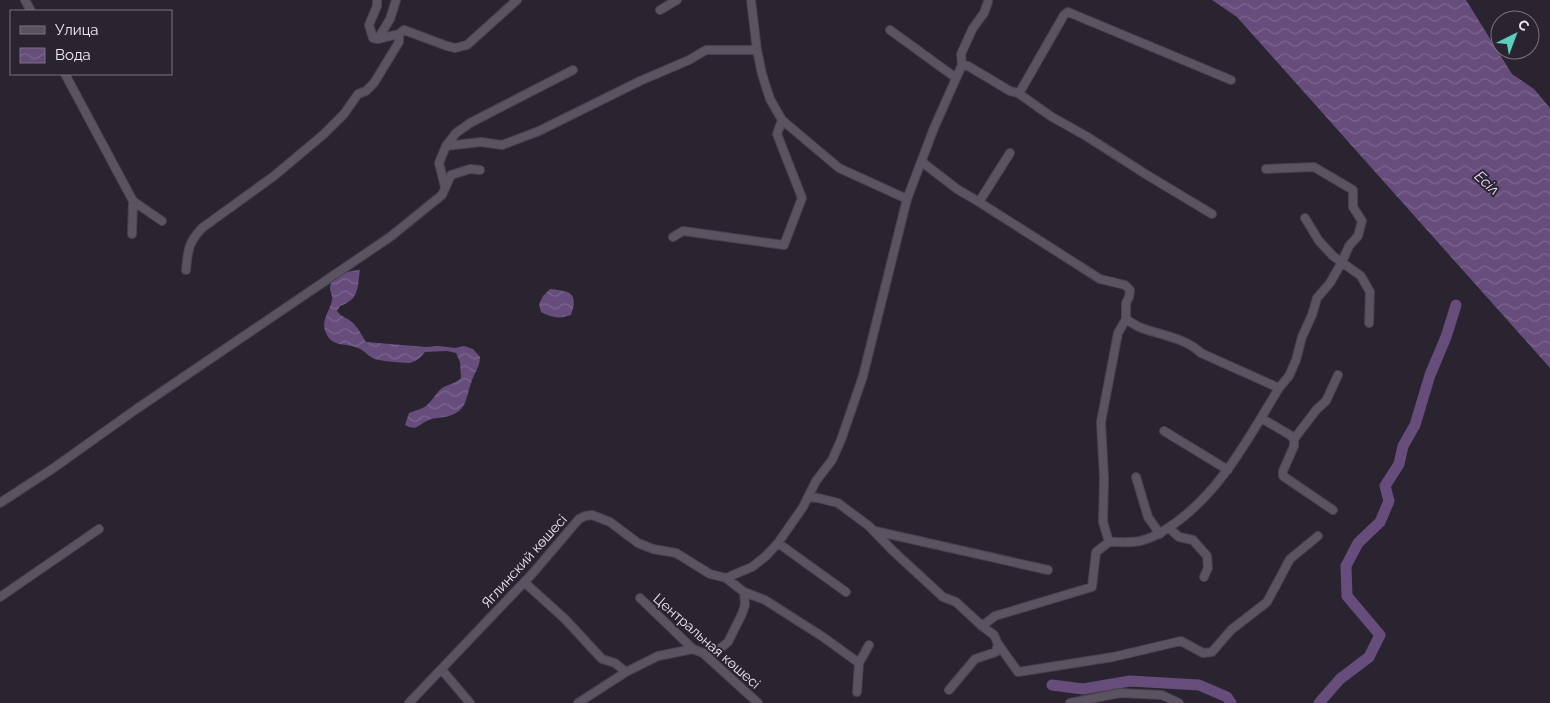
<svg xmlns="http://www.w3.org/2000/svg" width="1550" height="703" font-family="Raleway,sans-serif">
<style>
.water{fill:url(#water-waves)}
.lines{fill:none;stroke-linecap:round;stroke-linejoin:round}
.river{stroke:#664d7c;stroke-width:11}
.minor-casing{stroke:#47424b;stroke-width:10}
.minor{stroke:#5a5361;stroke-width:8}
.labels{text-anchor:middle;dominant-baseline:central;stroke-width:4;stroke-linejoin:round;paint-order:stroke}
.street-label{font-size:14px;fill:#ede9f1;stroke:#2a2430}
.water-label{font-size:15px;font-style:italic;fill:#ecddfb;stroke:#2a2430}
</style>
<defs>
<pattern id="water-waves" width="16" height="10" patternUnits="userSpaceOnUse" patternTransform="scale(1.25)"><rect width="16" height="10" fill="#664d7c"/><path d="M0 5q4-4 8 0t8 0" fill="none" stroke="#7c678f"/></pattern>
</defs>
<rect width="100%" height="100%" fill="#2a2430"/>
<!-- water -->
<path class="water" d="M1212,0h254l46,74 22,15 16,19v260l-313,-351z
M360,270c-3,18 0,29 -20,36l-3,5c5,7 12,7 17,13 5,5 8,12 12,18l60,5 13,-1 16,2 9,-2 9,3 7,8c0,10 -6,16 -9,26 -6,18 -4,29 -26,34 -5,1 -12,1 -16,3 -11,4 -11,12 -24,5l4,-12c7,-3 16,-4 21,-11 5,-5 7,-11 14,-15 6,-3 12,-4 17,-9l-1,-16 -4,-9 -9,-2 -22,1c-4,5 -9,10 -16,11 -4,0 -30,-2 -34,-4 -7,-3 -13,-11 -20,-12 -11,-4 -23,0 -29,-14 -6,-12 4,-22 6,-33 1,-4 -2,-8 -2,-12 1,-15 19,-17 30,-18z
M550,289c20,2 29,4 21,26 -12,4 -19,3 -30,-3l-2,-8 4,-8z"/>
<g class="lines">
<!-- river -->
<path class="river" d="M1052,685l31,4 47,-8 69,4 28,12 4,6
M1319,703l21,-24 29,-22 11,-22 -33,-39 -1,-30 12,-23 22,-21 9,-21 -4,-15 14,-22 4,-18 12,-21 15,-50 16,-38 10,-32"/>
<defs>
<path id="minor" d="M25,0l6,11
M377,0v6l-8,19 4,13 5,1
M751,0l6,50 5,24 8,25 12,21 57,48 68,31
M660,10l17,-10
M890,30l66,48
M399,34l5,-4 43,16 8,2 12,-3 50,-45
M962,65l6,1 42,25 8,2 34,24 34,19 61,39 65,39
M65,74l68,127 29,20
M1018,93l3,-3 43,-75 4,-3 163,68
M446,146l35,-4 21,3 37,-14 101,-50 49,-21 17,-10h51
M922,162l35,27 22,13 121,77 25,6 5,5 -1,7 -3,6v16c4,3 9,6 13,8 20,8 45,10 62,26l78,35
M445,187l-6,-24 7,-17 10,-13 14,-10 103,-53
M979,202l31,-49
M1305,218l14,23 14,15 28,20 9,16 -1,31
M132,234l1,-33
M673,237l10,-6 101,14 18,-47 -25,-64 5,-14
M186,270c2,-20 2,-27 16,-42l72,-52 50,-42 20,-20 14,-20 8,-3 8,-8 25,-41v-8l-21,5 12,-20 6,-19
M1261,418l29,17 4,4
M1164,431l64,39
M1136,477l12,40 12,17
M808,497l8,-16 16,-21 9,-20 22,-64 44,-177 27,-71 28,-63 -1,-11 12,-26 11,-15 4,-11
M0,503l55,-36 80,-57 255,-173 52,-42 9,-20 19,-6 10,1
M1333,510l-50,-34v-5l11,-25v-7l23,-30 9,-8 12,-26
M1169,528l10,9 14,3 14,16 1,12 -4,9
M875,531l173,39
M1109,542c10,0 21,1 31,-1 10,-2 19,-7 28,-13 51,-33 80,-89 111,-140l10,-12 7,-16 6,-23 10,-22 5,-17 13,-15 12,-21 7,-16 9,-10 4,-15 -9,-14v-17l-39,-23 -48,2
M778,543l68,49
M726,578l18,14 21,8 58,37 36,26 10,-18
M524,582l41,37 37,40 13,4 11,9
M0,597l99,-68
M640,598l53,51 10,4 55,50
M982,626l13,-10 97,-29 4,-35 13,-10 -6,-20 1,-44 -3,-56 17,-89 8,-14
M703,653l14,-2 11,-9 14,-28 3,-9 -1,-13
M442,670l28,33
M949,690l26,-31 21,-7 2,-8
M857,692l2,-29
M409,703l123,-129 47,-55 6,-3 7,-1 18,7 28,21 15,6 23,4 34,21 16,4 26,-11 14,-11 12,-13 25,-36 5,-10 10,1 20,5 31,23 23,24 51,47 13,5 26,24 12,9 4,9 20,28 95,-15 68,-16 22,12 9,-1 19,-22 36,-28 23,-43 28,-23
M578,703l48,-31 32,-16 35,-7
M1070,703l50,-10 42,2 17,8"/>
</defs>
<!-- minor casing -->
<use href="#minor" class="minor-casing"/>
<!-- minor -->
<use href="#minor" class="minor"/>
</g>
<g class="labels">
<!-- street labels -->
<g class="street-label">
<text transform="translate(524 561) rotate(-48)">Яглинский көшесі</text>
<text transform="translate(707 641) rotate(41)">Центральная көшесі</text>
</g>
<!-- water labels -->
<g class="water-label">
<text transform="translate(1487 183) rotate(42)">Есіл</text>
</g>
</g>
<!-- legend -->
<rect x="10" y="10" width="162" height="65" fill="#2a2430" stroke="#78737d"/>
<rect x="20" y="26" width="25" height="8" fill="#5a5361" stroke="#78737d"/>
<text x="55" y="35" font-size="15" fill="#ede9f1">Улица</text>
<rect x="20" y="48" width="25" height="15" fill="url(#water-waves)" stroke="#78737d"/>
<text x="55" y="60" font-size="15" fill="#ede9f1">Вода</text>
<!-- north arrow -->
<g transform="translate(1515 35) rotate(42)"><circle r="24" fill="#2a2430" stroke="#78737d"/>
<path d="M0-4L9 19L0 12L-9 19Z" fill="#5bcebc"/>
<text y="-8" font-size="14" font-weight="bold" text-anchor="middle" fill="#ede9f1">С</text>
</g>
</svg>
